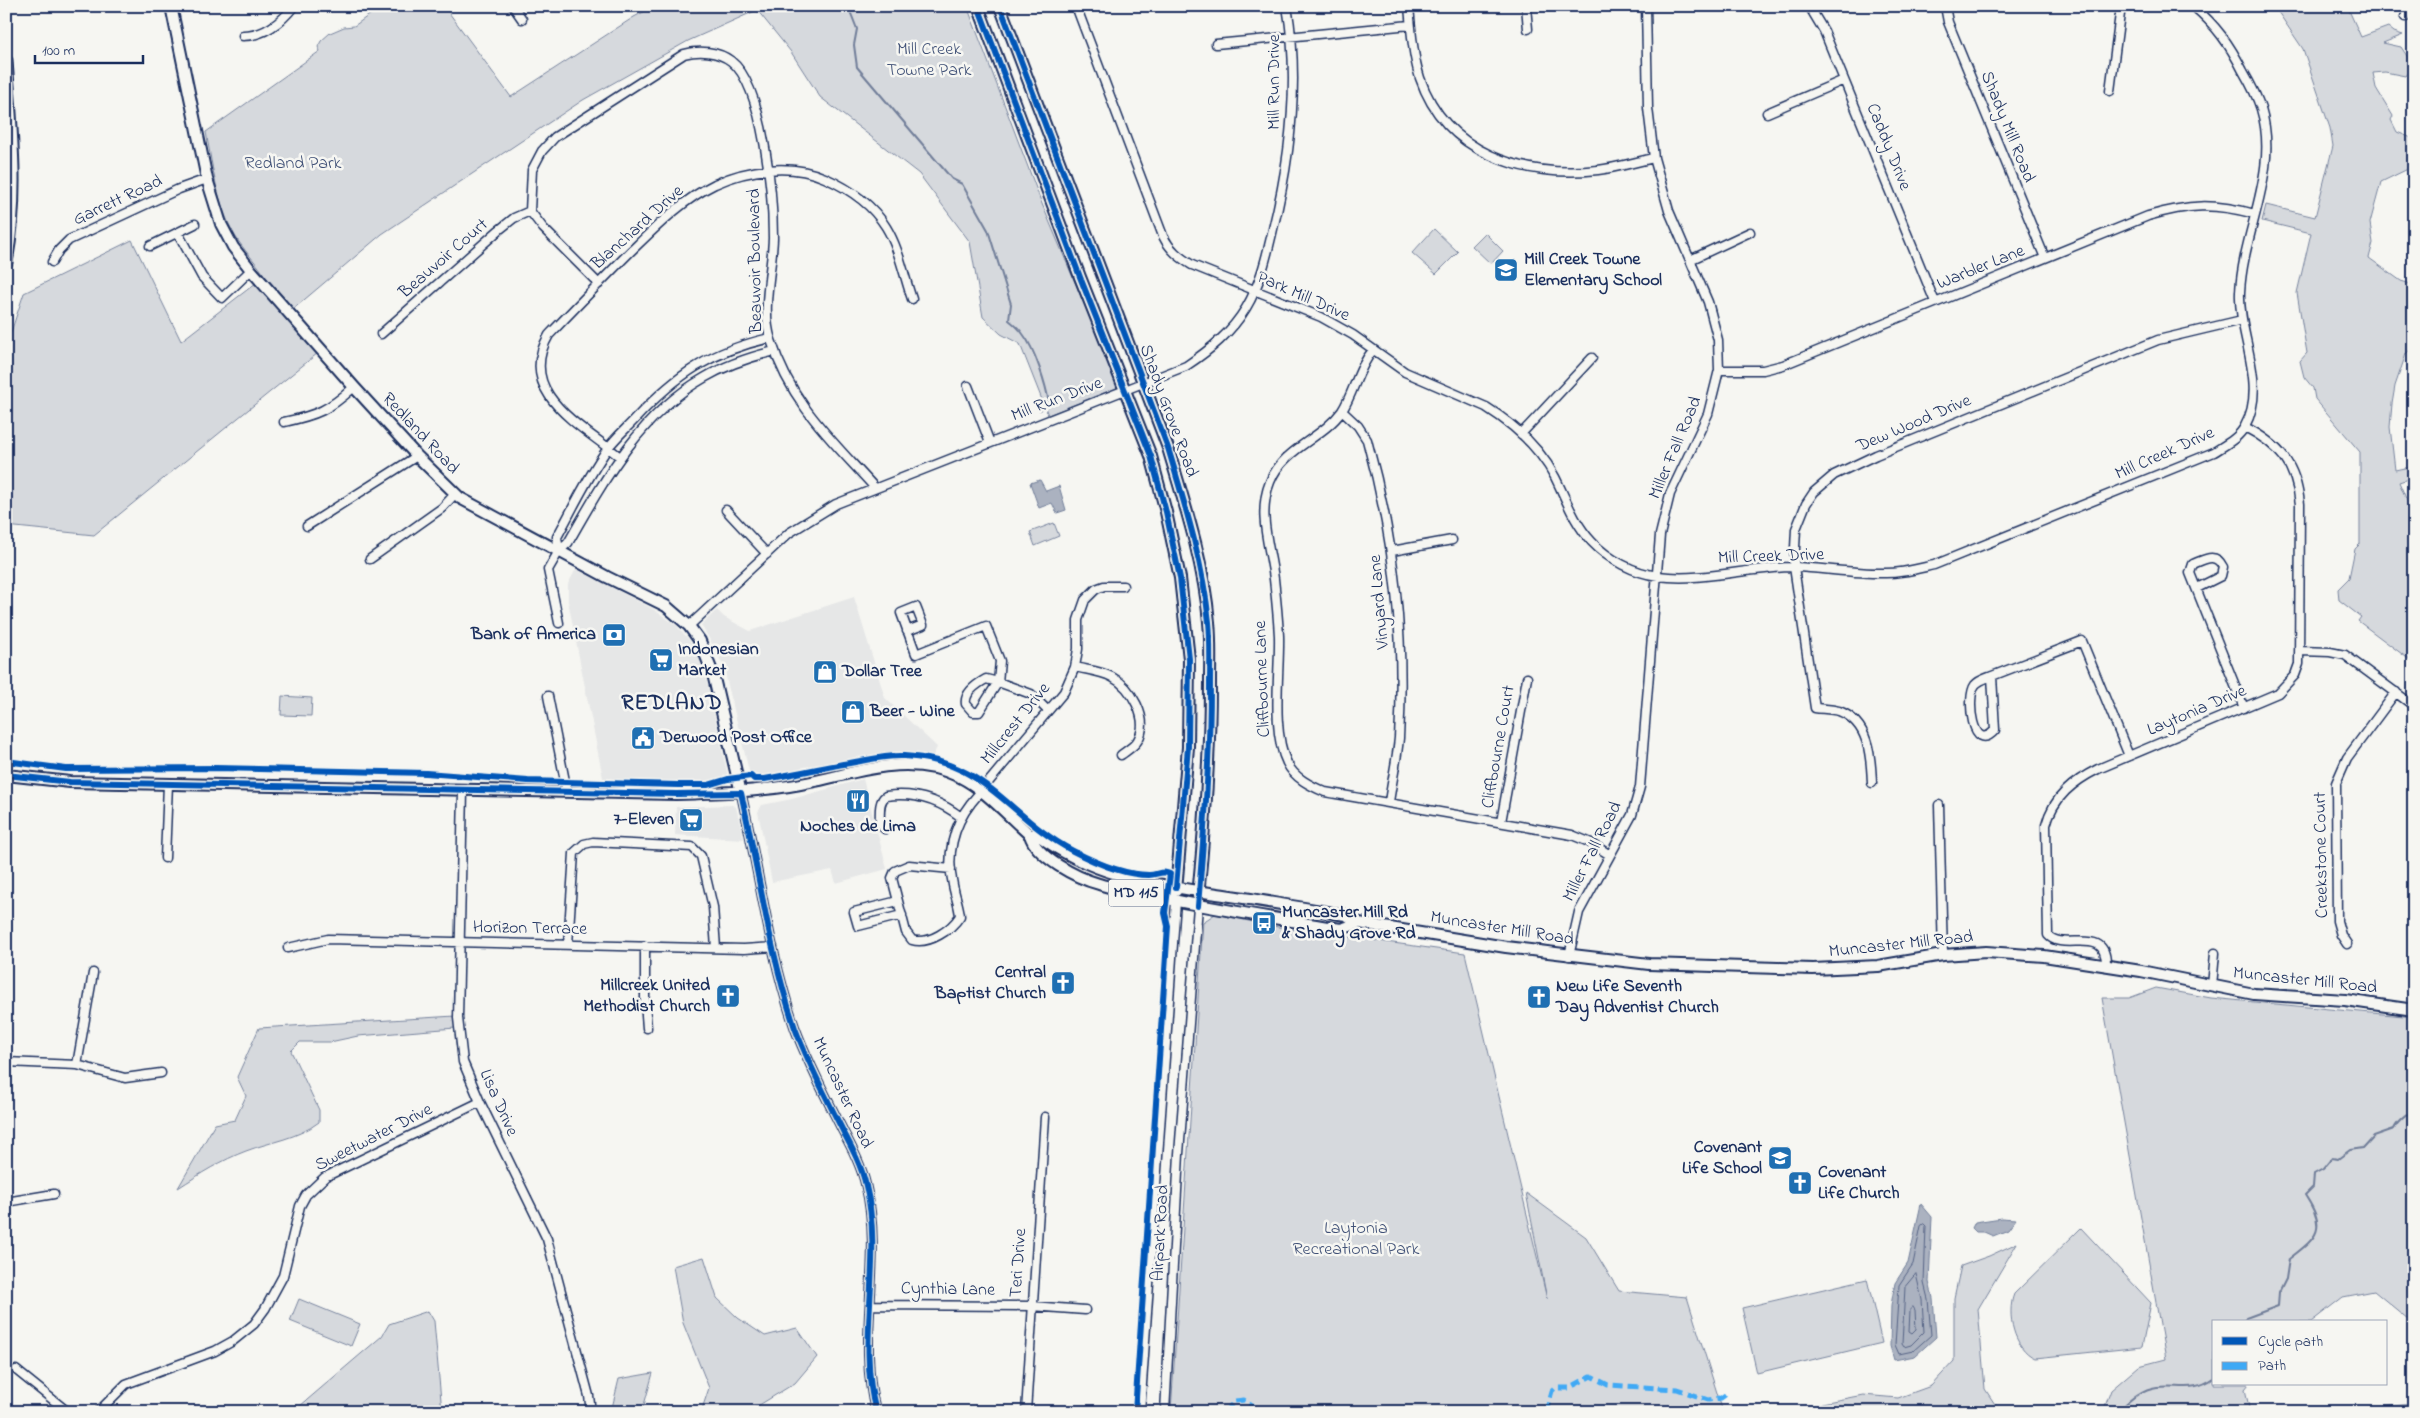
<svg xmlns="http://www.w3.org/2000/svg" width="2420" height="1418" font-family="'Indie Flower',sans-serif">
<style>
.built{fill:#e6e7e7}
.green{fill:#d6d9dd;stroke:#78849e}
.water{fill:#abb2c0;stroke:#717e99}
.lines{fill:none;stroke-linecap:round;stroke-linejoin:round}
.shore{stroke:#556385;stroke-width:1}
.stream{stroke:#717e99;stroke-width:2}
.minor-casing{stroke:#1b2f5e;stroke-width:11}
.major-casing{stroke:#1b2f5e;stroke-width:14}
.highway-casing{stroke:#1b2f5e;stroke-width:15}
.minor{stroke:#f6f6f2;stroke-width:8}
.major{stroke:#f6f6f2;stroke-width:10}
.highway{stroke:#f6f6f2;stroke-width:11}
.quiet{stroke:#3fa9f5;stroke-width:5;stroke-dasharray:10 5;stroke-linecap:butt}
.cycleway-casing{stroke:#f6f6f2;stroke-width:9}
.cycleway{stroke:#0057b8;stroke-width:6}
.labels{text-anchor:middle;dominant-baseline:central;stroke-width:5;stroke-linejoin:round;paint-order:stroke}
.shield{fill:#f6f6f2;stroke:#5d6b8a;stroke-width:1}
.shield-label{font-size:16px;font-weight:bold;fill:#1b2f5e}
.park-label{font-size:18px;fill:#405177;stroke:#f6f6f2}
.street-label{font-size:18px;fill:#1b2f5e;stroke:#f6f6f2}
.poi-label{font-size:18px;font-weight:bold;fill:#1b2f5e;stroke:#f6f6f2;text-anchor:start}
.district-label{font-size:22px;font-weight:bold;letter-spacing:1px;fill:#1b2f5e;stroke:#f6f6f2}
</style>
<rect width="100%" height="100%" fill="#f6f6f2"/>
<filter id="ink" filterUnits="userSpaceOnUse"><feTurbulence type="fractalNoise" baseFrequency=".02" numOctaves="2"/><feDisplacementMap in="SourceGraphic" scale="10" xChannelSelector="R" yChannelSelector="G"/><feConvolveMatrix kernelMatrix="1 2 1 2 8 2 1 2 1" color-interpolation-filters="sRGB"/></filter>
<g filter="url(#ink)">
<!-- built -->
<path class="built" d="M576,569l77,40 23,16 14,16 9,15 8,26 21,94 -7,9 -45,-1 -73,-6 -35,-177v-17z
M854,597l31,101 52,49 -5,11 -36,-4 -108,22 -31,5 -6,-2 -27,-110 -7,-17 -16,-27 16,-15 7,7 26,14z
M863,779l24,90 -51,14 -4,-13 -60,12 -14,-70 4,-7 30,-6z
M732,805l4,2 8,32 -69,-4 1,-28z"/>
<!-- green -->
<path class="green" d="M382,6h62l67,91 123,-80 21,-11h312l75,198 77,183 -71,28 -28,-71 -19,-10 -18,-17 -13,-75 -51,-68 -99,-77 -29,-45 -34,-42 -69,31 -105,59 -201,134 -97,82 33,37 -224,182 -88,-9v-179l18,-54 108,-53 49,101 84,-65c-7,-12 -18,-22 -26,-34 -21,-31 -26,-73 -33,-110l114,-81 -2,-4 3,-6 9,-8 14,-6 10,-1z
M2274,6h73l14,31 27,-10 6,5 9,3 -20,8 18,4 12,18 -8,11 -20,-4 -12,1 3,15 17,28 -2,4 6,12 17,7v27l-33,16 -11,41 3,20 -4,15 32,23 13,4v60l-8,9 -11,32 -3,18 -2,23 5,43 19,-4v11l-15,5 15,35v146l-56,-42 3,-4 -22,-17 -1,-11 11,-11 6,-29 5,-5v-92l-45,-53 -2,-11 -9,-11 -4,-16 7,-8 -10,-60 14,-60 -49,-12 4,-16 49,12 18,-71 -3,-18 -27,-79z
M1434,229l24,23 -22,22 -24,-21z
M1485,233l18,18 -12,13 -19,-18z
M1054,523l5,13 -24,10 -5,-14z
M282,696l30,2 -1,18 -30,-1z
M1215,914l63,13 187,26 82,346 -21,-106 60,44 33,54 68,6 36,115h-552l32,-490z
M2156,988l55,10 203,19v307l-40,-33 -31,6 -32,25h-97v62h35l-4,5 5,23h-149l3,-3 7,-19 28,-24 27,-7 -64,-361h27z
M455,1016v12l-97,8 -28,6h-30l-9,9 28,59v12c-22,17 -47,19 -73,29 -24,9 -46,23 -68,37l37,-64 20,-4 11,-24 -9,-19 22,-49z
M2081,1228l70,75 -9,44 -107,11c-21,-9 -29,-44 -21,-64z
M2017,1243l-39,66 7,80 15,23h-197l19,-9 41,-8 35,3 33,-12 23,-25v-63l7,-32 28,-10z
M704,1257l13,41 21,20 27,18 32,-8 20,29 -22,26 -47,29h-47l8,-24 -26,-65 -10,-57z
M1867,1279l15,64 -125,30 -15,-65z
M299,1299l61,25 -9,22 -61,-25z
M428,1311l6,10 8,91h-149l89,-76 7,-12z
M653,1373l-11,39h-31l8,-33z
M2414,1403v9h-101z"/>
<!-- water -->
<path class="water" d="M1040,480l6,11 13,-5 7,24 -9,3 -5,-10 -13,5 -9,-25z
M1921,1204l11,13 -3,65 4,16 3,39 -21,19 -21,4 -4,-14 1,-41 4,-22 13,-20z
M2001,1218l15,1 -8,11 -15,6 -9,-4h-8l-4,-4 3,-6z"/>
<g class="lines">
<!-- shore -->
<path class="shore" d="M1924,1224l2,2 -2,57 4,16 3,36 -18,16 -14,3 -4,-9 4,-60 14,-21 8,-38z
M1916,1274l6,26 2,32 -13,13 -7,2 -2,-3 3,-57z
M1913,1307l2,3 1,19 -4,4 -3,-2 1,-21z"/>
<!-- stream -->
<path class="stream" d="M848,6l9,23 -3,16 3,22 95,112 10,5 26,46 23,74 -2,16c5,4 10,8 14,14 12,15 23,51 26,69l-9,7
M2244,1322l2,-4 32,-12 1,-13 7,-14 3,-20c28,-22 39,-29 16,-64l8,-8 1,-13 9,-5 9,-11 6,1 12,-9 13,-2 11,-12 20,-7c5,-11 13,-12 20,-21
M2117,1412c11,-10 23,-23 40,-25 22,-3 36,6 57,-9"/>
<defs>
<path id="minor" d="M513,6l9,13
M1076,6l87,230c7,14 16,21 29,29l129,52 32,18 52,37 81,35c27,17 54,41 69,70 11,22 19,46 37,65 17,18 42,31 66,34 44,6 92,-9 136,-9 29,1 58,6 87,6 18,1 35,-4 53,-8l280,-113c11,-7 25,-14 31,-26 23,-41 -7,-91 -5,-134 3,-62 40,-121 21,-183 -4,-13 -11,-26 -18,-38 -13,-26 -27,-46 -50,-65
M1409,6c2,23 4,50 11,72 26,76 104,100 178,92 18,-2 37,-8 56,-12
M1526,6l2,23
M1809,6l15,25 111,271
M1945,6l3,16 97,236
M2405,17l6,-11
M243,36c20,0 38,-13 51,-30
M1216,44l194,-19
M2110,91l11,-85
M1767,113l77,-33
M178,233l24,44 20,21 29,-28
M150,246l45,-22
M1690,260l60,-28
M52,262l7,-12 10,-10 110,-51 28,-10
M599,284l-56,-56 -13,-17 2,-41 10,-19 13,-14 129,-83c15,-4 34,-3 47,7 33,25 42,137 42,177 -1,33 -12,71 -2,102 20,64 61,100 104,148
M381,334l118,-104 15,-12 16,-7
M1373,350c-15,18 -19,42 -31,61 -20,28 -59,37 -72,71 -13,32 0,64 4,97 2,18 4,38 5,57 1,36 -8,95 8,127 7,15 24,23 38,29l247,43 17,7 21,13
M1719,370h44l20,-5 365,-149c41,-12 66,-13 107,-2
M968,386l22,57
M1342,411l16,15 9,14c27,97 38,198 32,298 -2,21 -7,43 -10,64
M284,422c33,-7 45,-12 70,-35
M1521,434l71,-76
M620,457c-39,-32 -105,-64 -71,-122 27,-28 53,-55 80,-82 26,-25 53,-53 86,-69 33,-15 76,-21 110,-6 25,11 47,26 61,49 13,21 18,49 26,72
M726,510l41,44
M307,526l110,-70
M559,551l-2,-14c16,-29 31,-61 51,-89 8,-11 19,-20 28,-30 41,-44 76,-67 134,-80
M1392,551l60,-11
M370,559l72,-51 13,-14
M2197,588l24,-12 2,-9c-7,-15 -18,-8 -30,-3l-3,9 54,135
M559,623l-11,-53 11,-19 9,-8c35,-61 72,-129 136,-165 22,-13 46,-21 71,-27
M689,626l100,-93 47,-29 350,-138c24,-16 45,-33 60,-58 14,-23 21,-53 27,-79 18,-73 27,-148 14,-223
M907,631l16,-6 -7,-18 -15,6 15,41 70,-28 14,35 -2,21 33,12 17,17
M2300,651l30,1 15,3 69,51
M1075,667c12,3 26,4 37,10 19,10 38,42 26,63 -3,6 -12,11 -17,15
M1992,676l3,54c-23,26 -29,-33 -20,-45 4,-5 12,-7 17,-9l90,-35 47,115
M986,679l12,3 -19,30h-6l-7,-8c-2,-11 11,-20 20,-25z
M548,696l19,95
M1872,783c-1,-27 -3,-61 -33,-72 -8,-2 -17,-2 -24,-3l-21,-141 2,-38 10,-25 8,-12 20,-17 42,-20 282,-115 84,-20
M463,791l-5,227 5,44 17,40 67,137 42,157 2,16
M741,793c18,78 28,159 54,235 13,35 31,69 48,103 9,17 19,36 23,55 18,74 -10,152 10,226
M1939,805l4,150
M1501,822l26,-144
M885,829l-5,-5c0,-10 -2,-23 6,-28 28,-4 53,4 75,21
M165,858l3,-74
M951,869l-42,-4 -14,6 -3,7 14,54 6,8c17,5 39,-10 48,-24 -1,-11 -5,-20 -7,-31 -7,-29 0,-59 18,-82l93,-111 11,-25 3,-18v-29l7,-20 11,-11 8,-3h19
M898,901l-44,11 4,14 44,-11
M2347,944l-6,-9 -4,-14 -1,-138 11,-25 49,-66
M568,945l6,-92 10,-9 9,-2 99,5 9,9 12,51 3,41
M645,946v57l2,25
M288,948l40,-9 416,10 29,-2
M1569,956l10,-44 53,-97 8,-28 20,-252 10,-41 38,-80 11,-44 -1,-30 -10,-38 -39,-91 -15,-53 -6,-50 -2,-102
M2106,965c1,-41 -43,-12 -58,-30l-2,-110c7,-28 28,-44 52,-56l180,-76 17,-18 4,-11 1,-160c-4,-39 -20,-59 -55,-77
M2212,986l3,-33
M6,1062l71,3 48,13 36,-5
M77,1065l16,-92
M6,1202l48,-8
M870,1305l161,1 54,4
M16,1370l52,42
M98,1412l28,-28 89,-33 18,-10 21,-17 11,-15 18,-33 17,-70 6,-11 19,-18 155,-75
M1026,1412l19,-295
M1140,1412l36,-511
M1165,1412l14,-258 19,-248"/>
<path id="major" d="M171,6l36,173 14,45 12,23 18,23 103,117 63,69 43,42 147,79 59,29 23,20 11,15 13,33 28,119
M978,6l102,271 71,179 15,56 14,66 9,81 -1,88 -12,144
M1000,6l168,442c17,57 36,115 41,174 2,20 1,41 1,61 0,72 -5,142 -12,213
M6,775l64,7 606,12c38,-1 75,-2 113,-8 57,-8 114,-37 171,-9 26,13 48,39 70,58 6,22 47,43 69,49 19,6 39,9 59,13 61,13 122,22 183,32l18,-6
M1030,835h8c54,41 114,49 179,59 43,6 86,14 129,21l13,8 147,24 143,17 164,5 65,-3 65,-11 43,-3 58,4 97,15 113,23 91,6 69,10"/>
<path id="highway" d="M6,61c5,67 13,134 0,201"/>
</defs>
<!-- minor casing -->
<use href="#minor" class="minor-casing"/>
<!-- major casing -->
<use href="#major" class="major-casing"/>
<!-- highway casing -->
<use href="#highway" class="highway-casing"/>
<!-- minor -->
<use href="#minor" class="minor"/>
<!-- major -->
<use href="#major" class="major"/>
<!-- highway -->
<use href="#highway" class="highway"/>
<!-- quiet -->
<path class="quiet" d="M1225,1412l10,-11 9,-1 16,12
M1546,1412l6,-21 3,-3h14l22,-12 17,9 69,4 31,11 13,-2 7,-5"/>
<defs>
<path id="cycleway" d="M978,6l102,271 71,179 15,56 14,66 9,81 -1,88 -12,140
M1000,6l168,442c17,57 35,115 41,174 2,21 1,43 1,64 0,74 -6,146 -12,220
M6,761l60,8 150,-1 210,5 102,8 150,4h30l20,-6 23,-3 3,3h11c30,-5 60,-12 90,-17 17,-3 32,-7 49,-6 83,4 105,62 169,95 23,12 50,24 76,24 7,0 12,-4 18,-2l3,1 -5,39 3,13 -33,486
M6,775l64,7 606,12 65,-1c18,78 28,159 54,235 13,35 31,69 48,103 9,17 19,36 23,55 18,74 -10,152 10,226"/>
</defs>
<!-- cycleway casing -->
<use href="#cycleway" class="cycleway-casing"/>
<!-- cycleway -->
<use href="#cycleway" class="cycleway"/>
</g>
</g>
<!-- icons -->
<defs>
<symbol id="school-square" viewBox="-11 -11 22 22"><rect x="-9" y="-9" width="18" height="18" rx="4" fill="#1f6fb2" stroke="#f6f6f2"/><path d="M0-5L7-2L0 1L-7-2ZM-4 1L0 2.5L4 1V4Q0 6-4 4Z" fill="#fff"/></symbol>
<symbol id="bank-square" viewBox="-11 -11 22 22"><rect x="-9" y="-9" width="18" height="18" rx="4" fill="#1f6fb2" stroke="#f6f6f2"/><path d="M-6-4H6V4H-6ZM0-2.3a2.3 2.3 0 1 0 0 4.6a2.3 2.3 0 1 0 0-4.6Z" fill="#fff"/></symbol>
<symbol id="supermarket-square" viewBox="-11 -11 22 22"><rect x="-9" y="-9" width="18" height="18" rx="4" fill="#1f6fb2" stroke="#f6f6f2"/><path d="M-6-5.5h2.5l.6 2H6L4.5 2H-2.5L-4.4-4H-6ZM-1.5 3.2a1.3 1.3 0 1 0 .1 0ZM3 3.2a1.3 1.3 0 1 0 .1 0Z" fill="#fff"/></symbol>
<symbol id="shop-square" viewBox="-11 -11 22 22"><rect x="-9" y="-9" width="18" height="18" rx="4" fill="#1f6fb2" stroke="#f6f6f2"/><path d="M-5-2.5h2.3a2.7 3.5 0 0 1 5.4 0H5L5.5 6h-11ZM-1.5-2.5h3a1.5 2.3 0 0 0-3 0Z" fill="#fff"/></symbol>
<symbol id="civic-square" viewBox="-11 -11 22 22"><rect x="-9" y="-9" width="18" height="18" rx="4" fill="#1f6fb2" stroke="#f6f6f2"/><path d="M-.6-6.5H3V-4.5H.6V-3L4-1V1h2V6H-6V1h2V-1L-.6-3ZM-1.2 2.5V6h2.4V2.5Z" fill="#fff"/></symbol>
<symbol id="restaurant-square" viewBox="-11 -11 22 22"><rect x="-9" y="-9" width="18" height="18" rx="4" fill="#1f6fb2" stroke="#f6f6f2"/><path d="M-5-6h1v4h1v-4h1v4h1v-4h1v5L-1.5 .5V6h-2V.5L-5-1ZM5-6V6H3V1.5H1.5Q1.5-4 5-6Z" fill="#fff"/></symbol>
<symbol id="bus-square" viewBox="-11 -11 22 22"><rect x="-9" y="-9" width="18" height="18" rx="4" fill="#1f6fb2" stroke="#f6f6f2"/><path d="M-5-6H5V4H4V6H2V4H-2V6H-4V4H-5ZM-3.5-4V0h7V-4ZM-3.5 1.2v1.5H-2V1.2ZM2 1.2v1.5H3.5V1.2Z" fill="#fff"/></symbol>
<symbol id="church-square" viewBox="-11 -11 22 22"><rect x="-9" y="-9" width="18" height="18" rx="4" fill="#1f6fb2" stroke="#f6f6f2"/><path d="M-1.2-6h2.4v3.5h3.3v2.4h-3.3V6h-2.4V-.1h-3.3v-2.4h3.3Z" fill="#fff"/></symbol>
</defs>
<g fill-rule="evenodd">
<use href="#school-square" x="1492" y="256" width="28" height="28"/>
<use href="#bank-square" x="600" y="621" width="28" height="28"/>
<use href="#supermarket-square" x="647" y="646" width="28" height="28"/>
<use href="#shop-square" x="811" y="658" width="28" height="28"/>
<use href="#shop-square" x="839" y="698" width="28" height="28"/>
<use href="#civic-square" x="629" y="724" width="28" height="28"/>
<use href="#restaurant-square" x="844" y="787" width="28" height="28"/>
<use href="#supermarket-square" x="677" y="806" width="28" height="28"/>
<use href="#bus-square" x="1250" y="909" width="28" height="28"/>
<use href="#church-square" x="1049" y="969" width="28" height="28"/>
<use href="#church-square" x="714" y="982" width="28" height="28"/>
<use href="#church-square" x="1525" y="983" width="28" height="28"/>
<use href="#school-square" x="1766" y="1144" width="28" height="28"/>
<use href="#church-square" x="1786" y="1169" width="28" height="28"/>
</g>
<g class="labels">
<!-- shield labels -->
<rect class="shield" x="1108.5" y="879.5" width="55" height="27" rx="4"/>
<g class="shield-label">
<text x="1136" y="893">MD 115</text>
</g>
<!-- park labels -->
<g class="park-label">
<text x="929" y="50">Mill Creek<tspan x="929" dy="21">Towne Park</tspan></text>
<text x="293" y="164">Redland Park</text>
<text x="1356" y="1229">Laytonia<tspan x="1356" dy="21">Recreational Park</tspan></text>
</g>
<!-- street labels -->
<g class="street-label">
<text transform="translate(1275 82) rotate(-90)">Mill Run Drive</text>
<text transform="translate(2007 127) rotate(68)">Shady Mill Road</text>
<text transform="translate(1888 147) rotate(68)">Caddy Drive</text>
<text transform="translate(118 201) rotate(-25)">Garrett Road</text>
<text transform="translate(638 228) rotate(-42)">Blanchard Drive</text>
<text transform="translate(444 259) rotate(-41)">Beauvoir Court</text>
<text transform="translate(756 261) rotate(-91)">Beauvoir Boulevard</text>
<text transform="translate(1981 268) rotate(-22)">Warbler Lane</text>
<text transform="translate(1303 297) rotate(24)">Park Mill Drive</text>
<text transform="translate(1057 400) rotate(-21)">Mill Run Drive</text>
<text transform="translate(1168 411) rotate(70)">Shady Grove Road</text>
<text transform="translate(1914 424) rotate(-23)">Dew Wood Drive</text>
<text transform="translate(420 434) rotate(47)">Redland Road</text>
<text transform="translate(1676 448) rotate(-67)">Miller Fall Road</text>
<text transform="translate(2165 454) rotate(-24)">Mill Creek Drive</text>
<text transform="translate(1771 557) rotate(-2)">Mill Creek Drive</text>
<text transform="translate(1380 602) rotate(-95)">Vinyard Lane</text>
<text transform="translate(1263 679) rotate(-92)">Cliffbourne Lane</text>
<text transform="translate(2197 711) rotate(-23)">Laytonia Drive</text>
<text transform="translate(1016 724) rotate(-51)">Millcrest Drive</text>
<text transform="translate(1499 747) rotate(-80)">Cliffbourne Court</text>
<text transform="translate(1593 852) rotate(-63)">Miller Fall Road</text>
<text transform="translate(2322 855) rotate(-91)">Creekstone Court</text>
<text transform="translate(530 929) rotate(1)">Horizon Terrace</text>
<text transform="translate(1502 929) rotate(9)">Muncaster Mill Road</text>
<text transform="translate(1901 945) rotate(-6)">Muncaster Mill Road</text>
<text transform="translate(2305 981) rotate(6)">Muncaster Mill Road</text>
<text transform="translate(842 1093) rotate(65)">Muncaster Road</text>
<text transform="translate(498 1103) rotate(66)">Lisa Drive</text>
<text transform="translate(374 1138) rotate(-27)">Sweetwater Drive</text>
<text transform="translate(1161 1233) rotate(-87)">Airpark Road</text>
<text transform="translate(1019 1263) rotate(-86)">Teri Drive</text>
<text transform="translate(948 1290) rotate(1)">Cynthia Lane</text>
</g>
<!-- poi labels -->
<g class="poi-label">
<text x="1524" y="260">Mill Creek Towne<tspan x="1524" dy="21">Elementary School</tspan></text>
<text x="596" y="635" text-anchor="end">Bank of America</text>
<text x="678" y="650">Indonesian<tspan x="678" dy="21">Market</tspan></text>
<text x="842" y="672">Dollar Tree</text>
<text x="870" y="712">Beer - Wine</text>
<text x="660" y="738">Derwood Post Office</text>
<text x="674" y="820" text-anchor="end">7-Eleven</text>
<text x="858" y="827" text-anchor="middle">Noches de Lima</text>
<text x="1282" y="913">Muncaster Mill Rd<tspan x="1282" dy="21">&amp; Shady Grove Rd</tspan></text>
<text x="1046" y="973" text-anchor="end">Central<tspan x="1046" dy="21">Baptist Church</tspan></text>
<text x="710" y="986" text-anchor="end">Millcreek United<tspan x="710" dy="21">Methodist Church</tspan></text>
<text x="1556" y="987">New Life Seventh<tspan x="1556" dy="21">Day Adventist Church</tspan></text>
<text x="1762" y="1148" text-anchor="end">Covenant<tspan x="1762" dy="21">Life School</tspan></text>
<text x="1818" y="1173">Covenant<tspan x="1818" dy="21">Life Church</tspan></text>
</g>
<!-- district labels -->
<g class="district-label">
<text x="672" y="704">REDLAND</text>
</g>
</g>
<!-- margin -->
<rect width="2420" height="1418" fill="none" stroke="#f6f6f2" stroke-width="25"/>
<rect x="12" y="12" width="2395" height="1393" fill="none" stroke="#1b2f5e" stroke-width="2" filter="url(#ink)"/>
<!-- legend -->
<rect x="2212" y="1320" width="175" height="65" fill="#f6f6f2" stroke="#9ea6b7"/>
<rect x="2222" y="1337" width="25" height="8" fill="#0057b8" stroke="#9ea6b7"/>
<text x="2258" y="1346" font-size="15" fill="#1b2f5e">Cycle path</text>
<rect x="2222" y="1362" width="25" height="8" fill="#3fa9f5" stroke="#9ea6b7"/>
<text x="2258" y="1370" font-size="15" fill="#1b2f5e">Path</text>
<!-- scale -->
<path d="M35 55v8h108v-8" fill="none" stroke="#1b2f5e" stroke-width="2.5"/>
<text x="42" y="55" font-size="15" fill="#1b2f5e" stroke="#f6f6f2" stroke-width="4" paint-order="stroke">100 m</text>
</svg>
